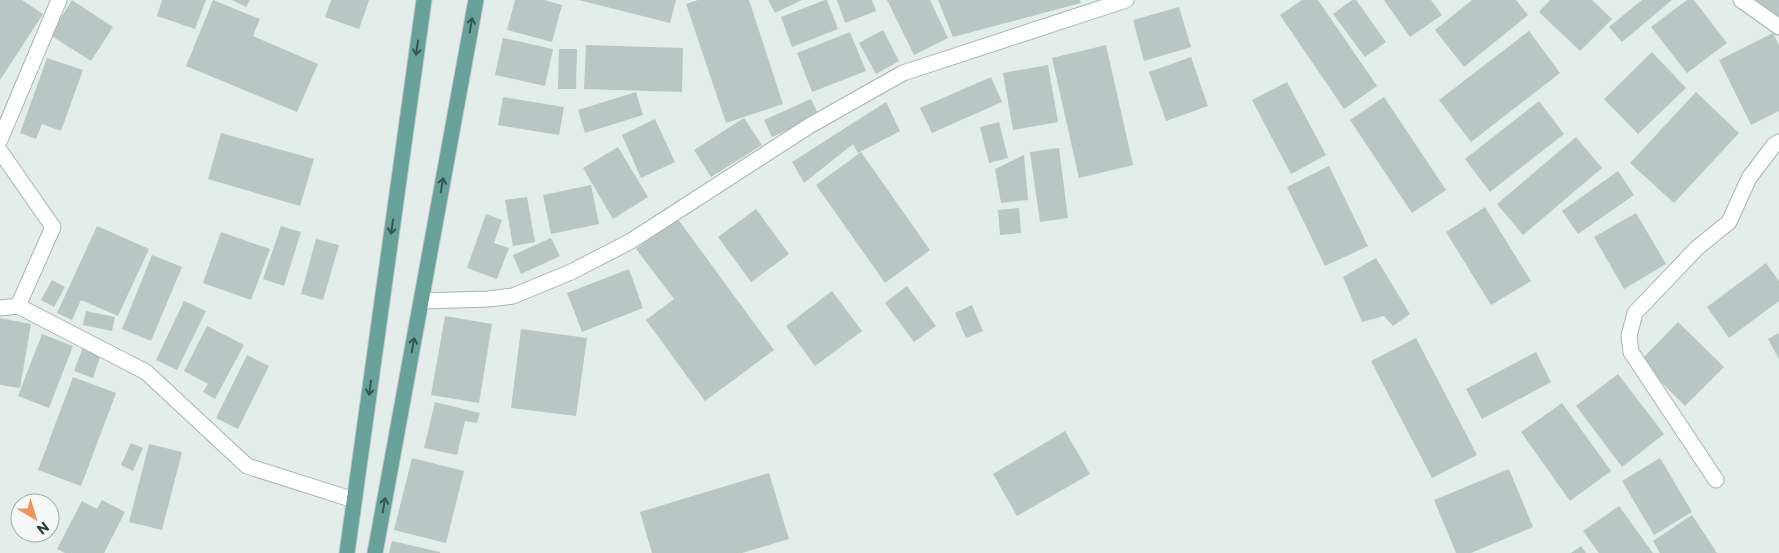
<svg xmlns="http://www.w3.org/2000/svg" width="1779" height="553" font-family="Commissioner,sans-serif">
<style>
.building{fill:#b8c7c3}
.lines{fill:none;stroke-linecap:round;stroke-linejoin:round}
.street-casing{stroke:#a6b5b1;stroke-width:17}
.primary-casing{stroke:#c1c9c8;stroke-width:17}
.street{stroke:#fff;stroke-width:15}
.primary{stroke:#68a199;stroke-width:15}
.oneway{stroke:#345751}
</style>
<rect width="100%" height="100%" fill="#e3ede9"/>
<!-- building -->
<path class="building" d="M0,0h22l21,14 -43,66z
M72,0l41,27 -22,34 -41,-26z
M162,0h44l-11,29 -38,-13z
M213,0l47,19 -7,17 65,28 -21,48 -111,-46z
M232,0h18l-4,7z
M331,0h38l-10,29 -34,-12z
M515,0h29l18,5 -10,37 -45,-12z
M579,0h97l-6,23z
M698,0h51l34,104 -57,19 -40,-119z
M768,0h34l-27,13z
M825,0h2l11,29 -46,18 -11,-30z
M837,0h35l4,11 -31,12z
M887,0h43l18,38 -34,17z
M938,0h142l1,3 -128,34z
M1302,0h16l59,86 -33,23 -64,-94z
M1352,0h4l30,42 -21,15 -32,-43z
M1384,0h47l11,15 -32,22z
M1472,0h44l12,15 -64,52 -29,-37z
M1550,0h42l20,19 -32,32 -41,-39z
M1642,0h30l-50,42 -13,-15z
M1687,0h7l33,43 -40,30 -36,-46z
M1750,0h29v20z
M1179,7l12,40 -47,14 -11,-41z
M883,30l16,31 -23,13 -17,-31z
M1529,31l31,42 -89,69 -32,-42z
M850,32l16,39 -54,21 -15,-39z
M1773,33l6,12v66l-28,14 -32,-65z
M503,38l50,11 -8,37 -50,-11z
M586,45l97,3 -1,44 -98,-3z
M1106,45l27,120 -54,13 -27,-120z
M559,49h18l-1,40h-18z
M1652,52l34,36 -48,46 -34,-35z
M1191,57l17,49 -42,15 -17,-49z
M47,58l36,12 -22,61 -19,-7 -6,15 -16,-6z
M1048,65l10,57 -45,8 -10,-57z
M991,77l11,25 -70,31 -12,-25z
M1287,82l39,73 -35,19 -39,-74z
M636,92l7,23 -58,18 -7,-23z
M1696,92l43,41 -65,70 -44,-40z
M503,97l61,10 -5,28 -61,-10z
M1384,97l62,93 -34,23 -62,-93z
M811,99l8,17 -47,21 -8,-17z
M1539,101l25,33 -74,58 -25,-33z
M886,102l14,29 -42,22 -5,-9 -49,39 -12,-21z
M744,118l18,27 -51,32 -17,-27z
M655,119l20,43 -34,16 -19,-43z
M999,122l9,36 -19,5 -9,-36z
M221,133l93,26 -14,47 -92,-27z
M1576,137l26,31 -79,67 -26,-31z
M618,147l30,50 -35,22 -30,-51z
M1059,148l9,70 -28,4 -10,-70z
M861,152l69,98 -45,33 -69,-98z
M1024,155l4,45 -27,3 -6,-34z
M1329,166l39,80 -43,20 -38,-79z
M1618,171l16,24 -56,39 -16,-23z
M591,185l8,39 -48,10 -8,-39z
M527,197l8,45 -22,4 -8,-46z
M1485,207l46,74 -40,24 -45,-73z
M1019,208l2,25 -21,2 -2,-25z
M756,209l33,45 -38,28 -33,-45z
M1636,213l30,51 -42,25 -30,-52z
M486,214l16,6 -8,23 15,5 -12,31 -30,-11z
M677,218l97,132 -69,51 -59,-81 28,-21 -38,-50z
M97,226l52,23 -31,67 -37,-16 -9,20 -15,-7z
M281,226l20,6 -17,54 -21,-7z
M221,232l49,17 -19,51 -48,-17z
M551,238l9,18 -39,18 -8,-19z
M316,239l23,6 -16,55 -22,-6z
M152,255l30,12 -31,74 -29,-12z
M1376,258l34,56 -17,12 -9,-10 -22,6 -19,-45z
M1766,263l13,18v20l-50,37 -22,-31z
M629,269l14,39 -61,24 -15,-39z
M52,280l13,7 -11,20 -13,-7z
M907,286l29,40 -22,16 -29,-39z
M832,291l30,40 -47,35 -29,-40z
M184,301l22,10 -29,59 -21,-10z
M972,305l11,26 -17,7 -11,-25z
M86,311l29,6 -3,14 -29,-6z
M445,316l47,8 -13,79 -48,-8z
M0,318l31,6 -11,64 -20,-3z
M1678,322l46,45 -39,39 -45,-45z
M207,326l37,19 -29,54 -12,-7 5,-8 -24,-13z
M521,329l66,9 -11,78 -65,-8z
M1779,333v26l-11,-20z
M42,334l31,12 -24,62 -31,-12z
M1416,338l61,117 -45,23 -61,-117z
M83,347l18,7 -8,24 -19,-7z
M1536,352l15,30 -69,37 -16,-30z
M247,355l22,11 -31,63 -22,-11z
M1618,374l46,60 -42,33 -46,-61z
M73,377l43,16 -35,93 -43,-16z
M435,402l45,11 -3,10 -12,-2 -8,34 -33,-7z
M1562,403l49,68 -41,30 -49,-69z
M1065,431l25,43 -73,42 -24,-42z
M131,443l12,5 -10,23 -12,-6z
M149,444l33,8 -20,78 -33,-8z
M412,458l52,13 -18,72 -52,-13z
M1660,458l32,54 -38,23 -32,-54z
M1509,469l24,58 -62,26h-15l-22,-53z
M769,473l20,66 -47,14h-90l-12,-41z
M102,500l23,12 -21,41h-39l-8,-4 25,-48 15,8z
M1619,506l34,47h-54l-16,-22z
M1692,515l25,38h-57l-7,-12z
M392,541l48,11v1h-51z
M1581,546l5,7h-15z"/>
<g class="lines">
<defs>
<path id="street" d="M1741,0l38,27
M0,140l59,-140
M0,151l53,76 -35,79
M421,301l68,-2 24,-3 58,-24 60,-31 178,-115 94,-53 223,-73
M0,308l18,-2 128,66 101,94 107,34
M1716,480l-85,-128 -2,-16 6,-23 62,-65 32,-26 20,-44 25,-33 5,-3"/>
<path id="primary" d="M347,553l77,-553
M375,553l101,-553"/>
</defs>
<!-- street casing -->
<use href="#street" class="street-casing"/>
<!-- primary casing -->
<use href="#primary" class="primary-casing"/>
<!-- street -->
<use href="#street" class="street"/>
<!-- primary -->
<use href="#primary" class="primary"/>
</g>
<!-- one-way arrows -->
<defs><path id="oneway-shaft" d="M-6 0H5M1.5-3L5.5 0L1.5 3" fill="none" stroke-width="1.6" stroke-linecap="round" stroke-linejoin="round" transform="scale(1.25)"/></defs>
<g class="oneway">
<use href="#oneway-shaft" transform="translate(471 25) rotate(-80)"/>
<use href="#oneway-shaft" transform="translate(417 48) rotate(98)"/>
<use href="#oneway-shaft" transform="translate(442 185) rotate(-80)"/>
<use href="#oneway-shaft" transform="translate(392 227) rotate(98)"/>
<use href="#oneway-shaft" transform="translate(413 345) rotate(-80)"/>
<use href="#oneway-shaft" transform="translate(370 388) rotate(98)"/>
<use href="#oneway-shaft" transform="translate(384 505) rotate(-80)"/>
</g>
<!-- north arrow -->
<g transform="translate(35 518) rotate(142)"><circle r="24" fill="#f4f9f7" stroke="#a0aeab"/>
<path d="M0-4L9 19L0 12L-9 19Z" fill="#ef925e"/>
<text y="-8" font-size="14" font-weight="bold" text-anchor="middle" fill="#233e39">N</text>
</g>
</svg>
